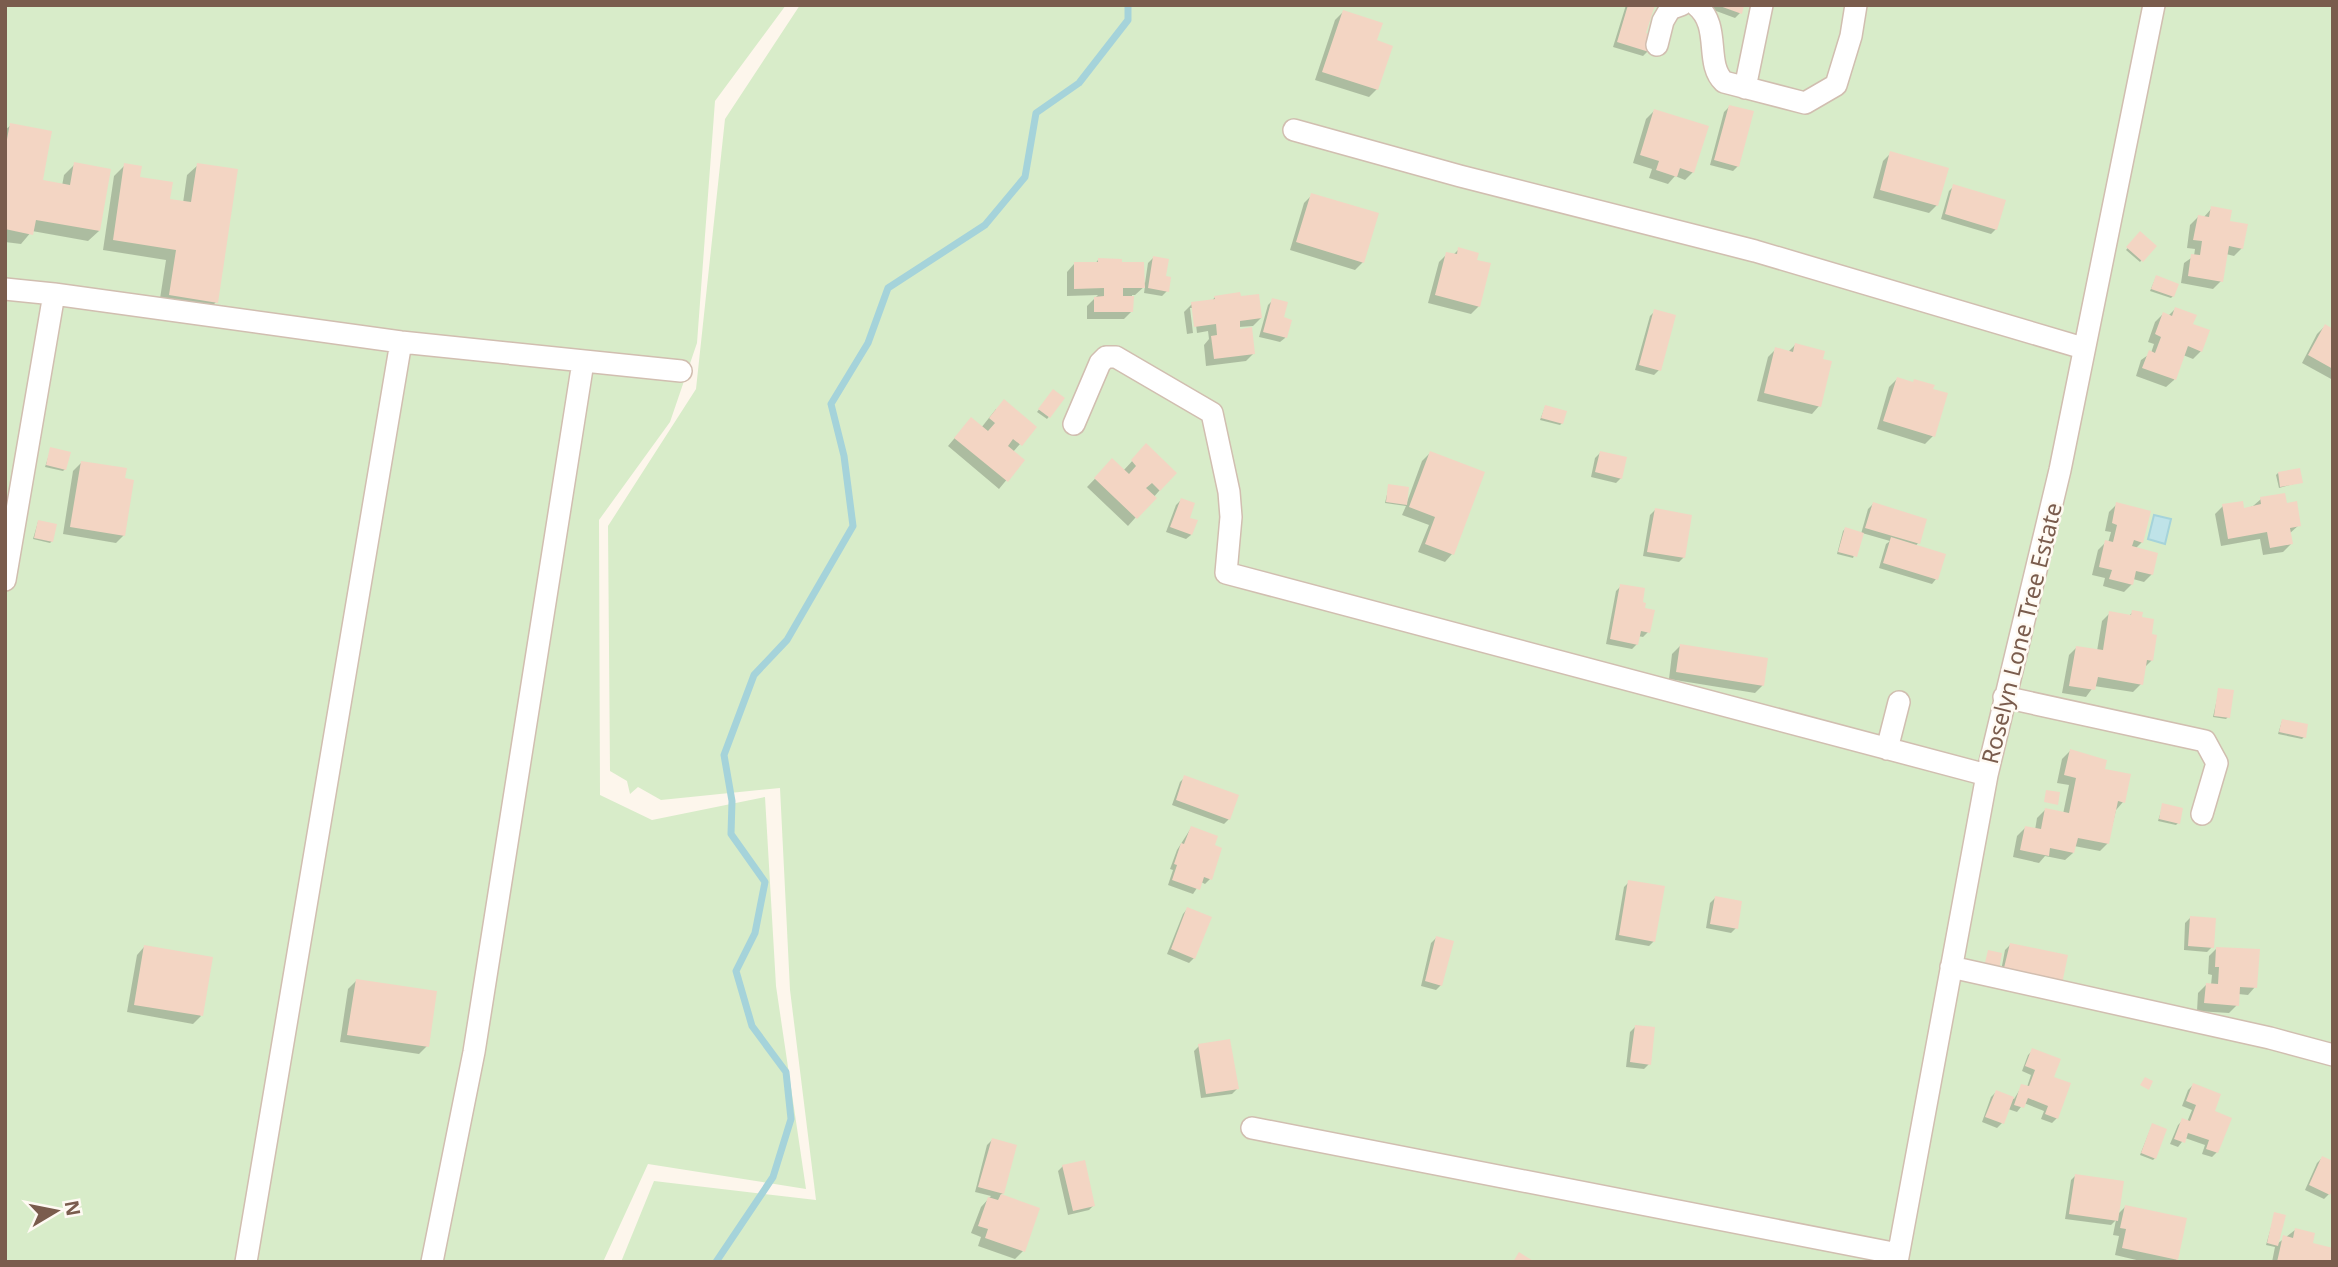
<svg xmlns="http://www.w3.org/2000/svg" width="2338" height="1267" font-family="'Noto Sans',sans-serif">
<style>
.green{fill:#d8ecc9}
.water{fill:#bfe3e8;stroke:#a5d3da;stroke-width:2}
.shadow{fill:#0003}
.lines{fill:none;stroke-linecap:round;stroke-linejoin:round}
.stream{stroke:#a5d3da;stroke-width:7}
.building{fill:#f3d5c3}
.minor-casing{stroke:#d1beb0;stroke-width:24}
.minor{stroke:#fff;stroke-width:21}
.labels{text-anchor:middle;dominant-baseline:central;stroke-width:5;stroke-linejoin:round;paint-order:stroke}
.street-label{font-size:23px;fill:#7a5c4d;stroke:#fffaf3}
</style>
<rect width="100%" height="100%" fill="#fdf6ec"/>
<!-- green -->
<path class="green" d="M5,5h781l-71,96 -18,242 -27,79 -71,98 1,275 52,25 113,-23 11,189 30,203 -158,-25 -45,98h-598z
M800,5h1533v1257h-1712l33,-81 162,19 -26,-210 -10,-202 -119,12 -23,-13 -8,7 -3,-13 -17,-10 -2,-245 88,-137 29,-270z"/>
<!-- water -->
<path class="water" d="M2154,515l17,4 -6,25 -17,-5z"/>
<!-- shadow -->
<path class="shadow" d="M1626,5h27l-9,29 4,17 -5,5 -30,-9z
M1700,5h42l-2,8 -5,5z
M1343,12l32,29 2,48 -8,8 -54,-17 20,-60z
M1729,107l9,59 -5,5 -23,-6 14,-53z
M1654,111l39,61 -8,8 -10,-4 -7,8 -19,-6 3,-9 -19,-6 13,-44z
M11,125l30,57 21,4 2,-11 11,-11 24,67 -11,10 -56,-10 -11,13 -16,-2v-112z
M1891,153l46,52 -8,8 -56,-15 10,-37z
M125,165l13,14 30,22 15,2 4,-28 11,-10 18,137 -10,10 -47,-7 7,-45 -63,-10 11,-74z
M1954,186l42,43 -5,5 -50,-15 8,-28z
M1312,195l51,67 -8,8 -65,-20 14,-47z
M2212,208l16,14 14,26 -8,8 -8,-2 -5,27 -8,8 -32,-6 3,-20 10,-7 1,-7 -8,-1 3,-23 8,-8 5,1z
M2140,234l14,12 -14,16 -14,-12z
M1459,249l20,57 -8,8 -43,-11 11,-41 8,-8 6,1z
M1153,258l11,20 3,13 -5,5 -18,-3 1,-7 -10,9h-3v16l-8,8h-37v-13l11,-11 -31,1v-24l7,-8h21l3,-4 22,4 25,19 3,-20z
M2156,277l17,19 -2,2 -21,-7z
M1215,297l46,21 -8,8 -14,1 15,26 -8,8 -40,5 -2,-21 5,-6 -1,-8 -11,2 -3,-25h-4l3,25 -6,1 -3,-22 8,-8 19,-2z
M1273,300l9,18 8,3 -5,17 -5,4 -21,-5 9,-32z
M2175,309l16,16 10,26 -8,8 -10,-4 -9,25 -8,7 -30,-11 5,-16 10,-7 3,-9 -6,-2 7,-20 8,-8 5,2z
M1655,311l4,59 -5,5 -19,-5 15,-54z
M2325,326l8,5v49l-31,-17 15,-29z
M1795,345l24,61 -7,8 -55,-13 11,-44 8,-8 12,3z
M1897,379l36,57 -8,8 -48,-15 12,-42z
M1053,391l10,8 -16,20 -10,-7z
M1545,407l17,16 -2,2 -20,-5z
M996,409l24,35 -7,8 10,8 -24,29 -51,-43 16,-19 17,1z
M1146,446l29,27 -47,53 -41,-39 25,-26 11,10z
M51,449l14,20 -2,2 -18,-4z
M1430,453l22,101 -7,8 -27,-10 11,-27 -27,-10 4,-9 -21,-3 4,-17 18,16 15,-41z
M1600,453l21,25 -5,5 -25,-6 4,-19z
M81,463l43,72 -8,8 -53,-9 10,-63z
M2278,473l23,9 -22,6 -3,-13z
M2261,499l24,6 14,20 -10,9 2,10 -8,8 -20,3 -3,-16 -39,7 -6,-32 8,-8 20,4 10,-4z
M1181,500l10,35 -5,4 -20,-7 10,-27z
M1873,504l45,39 -3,4 21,32 -4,5 -53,-16 7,-24 4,-3 -28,-8 -9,25 -16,-4 6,-23 2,-2 16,5 7,-25z
M2117,504l25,38 -7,7 17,25 -8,8 -11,-3 -1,5 -8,8 -21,-6 2,-8 -13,-3 6,-25 8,-8 2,1 3,-11 -6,-1 4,-19z
M1655,510l29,47 -5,5 -36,-6 7,-41z
M38,522l14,19 -2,2 -17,-4z
M1621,586l20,17 7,29 -5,5 -5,-1 -1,8 -5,5 -26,-5 10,-53z
M2133,612l19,48 -8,8 -3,16 -8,8 -39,-6 -8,11 -24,-4 7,-38 8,-8 20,4 5,-30 8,-8 19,3z
M1680,646l83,39 -8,8 -86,-14 3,-25z
M2219,690l9,27 -2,2 -13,-2z
M2282,721l22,16 -2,2 -24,-5z
M2070,751l33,19 20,32 -7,8 -8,33 -8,8 -26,-5 -1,7 -8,7 -20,-4 -6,7 -26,-6 4,-21 8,-8 10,2 2,-12 8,-8 18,4 6,-29 -12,-2 5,-24z
M1185,777l44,42 -5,5 -52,-19 8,-23z
M2163,805l15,18 -2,2 -18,-4z
M1191,828l19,51 -5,5 -4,-2 -8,12 -25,-9 5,-15 -3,-1 7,-19z
M1629,882l25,59 -5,5 -34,-6 9,-53z
M1715,898l21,30 -5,5 -25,-5 4,-25z
M1187,909l7,49 -5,5 -22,-9 16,-40z
M2190,918l22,29 -5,5 -23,-2 1,-27z
M1436,938l5,47 -5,5 -15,-4 10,-43z
M2010,945l56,11 -66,20 5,-26z
M144,947l57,69 -8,8 -66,-12 10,-57z
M2217,948l38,39 -7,8 -10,-1 -1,11 -8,8 -32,-2 1,-18 8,-8h5l1,-10 -4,-1 1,-18z
M356,981l71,65 -8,8 -79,-12 8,-53z
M1635,1027l14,37 -5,5 -18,-2 4,-35z
M1199,1046l38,43 -5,5 -31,4 -7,-47z
M2033,1050l19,28 5,40 -5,5 -11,-4 3,-8 -20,-8 -7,9 -9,-3 -6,14 -5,5 -15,-6 9,-25 5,-5 18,7 8,-13 5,1 4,-12 -9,-4 6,-16z
M2193,1085l20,27 4,40 -5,5 -10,-3 3,-9 -20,-7 -7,9 -8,-3 8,-19 5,-5 4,2 5,-12 -10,-4 6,-16z
M2152,1125l3,33 -2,2 -13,-5z
M992,1140l11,53 -3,3 23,55 -8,8 -37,-13 3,-9 -10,-4 10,-26 10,-11 -16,-4 12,-47z
M2322,1158l7,36 -5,5 -19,-9 12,-27z
M1063,1166l31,39 -5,5 -21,5 -10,-44z
M2076,1175l41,40 8,-8 52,52 -3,3h-29l-30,-7 4,-19 -6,-1 3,-15 -5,5 -46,-6 6,-39z
M2275,1214l2,30 18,-14 38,32h-61l3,-15 -9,-2z"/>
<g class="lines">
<!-- stream -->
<path class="stream" d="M716,1262l57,-85 18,-58 -5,-47 -34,-46 -16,-55 19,-38 10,-51 -34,-48 1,-33 -8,-46 30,-80 33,-35 66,-114 -9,-70 -13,-52 37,-61 20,-55 97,-63 40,-48 11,-64 43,-30 49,-63v-15"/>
</g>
<!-- building -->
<path class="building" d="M1628,5h27l-9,28 9,3 -6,16 -32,-10z
M1717,5h27l-2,9z
M1343,10l40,13 -6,17 16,6 -15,44 -56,-18z
M1729,105l25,6 -15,56 -25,-7z
M1654,109l55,17 -15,47 -14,-5 -3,9 -21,-7 3,-9 -19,-6z
M10,123l42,8 -9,49 27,5 4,-23 37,7 -11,62 -64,-11 -3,15 -28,-6v-79z
M1890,151l59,17 -11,38 -58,-16z
M124,163l18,3 -2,11 33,5 -3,17 21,3 6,-39 41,6 -20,134 -49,-8 7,-45 -63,-10z
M1953,184l53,16 -9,30 -52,-16z
M1311,193l68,20 -15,50 -68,-21z
M2211,206l21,4 -2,11 18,3 -5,25 -14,-3 -6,36 -35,-6 3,-22 9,1 2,-14 -9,-1 5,-25 11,2z
M2140,231l17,15 -14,16 -17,-15z
M1458,247l21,6 -2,7 14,3 -11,44 -45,-12 11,-43 11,2z
M1153,256l16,3 -3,17 5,1 -2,15 -21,-4z
M1098,258l24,1v3h22l1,26h-22v8h11l-1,16h-39v-15l10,-1v-8l-30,1v-27h24z
M2156,275l23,9 -5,13 -23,-8z
M1240,292l1,4 18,-2 3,24 -22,3v8l12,-2 3,27 -41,5 -3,-23 6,-1 -1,-11 -22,3 -3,-25 24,-3 -1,-3z
M1272,298l16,4 -4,15 8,3 -5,18 -24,-6z
M2175,307l22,8 -4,9 17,6 -8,22 -14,-6 -12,34 -34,-12 7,-18 6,3 6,-16 -6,-3 8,-22 9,4z
M1654,309l22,6 -15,56 -22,-6z
M2325,324l8,5v40l-25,-14z
M1795,343l30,8 -2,8 9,2 -11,46 -57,-14 11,-46 18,5z
M1897,377l16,5 1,-3 21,6 -2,4 15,4 -13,44 -52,-16z
M1053,389l12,9 -15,20 -12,-9z
M1004,399l33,28 -15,19 -9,-7 -5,7 17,14 -17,22 -54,-44 17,-21 17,14 7,-8 -6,-5z
M1545,405l22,6 -4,13 -22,-6z
M1146,443l31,30 -17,18 -8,-8 -6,5 11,10 -20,21 -43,-41 18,-20 17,16 7,-8 -5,-6z
M50,447l21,5 -5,18 -20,-5z
M1430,451l55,21 -31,83 -29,-11 10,-27 -26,-10z
M1600,451l27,6 -5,22 -27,-7z
M81,461l46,7 -2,10 9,2 -9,56 -55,-9z
M2300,468l3,15 -23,4 -2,-15z
M1388,484l21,3 -2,18 -21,-3z
M2285,493l2,10 10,-2 4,25 -11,2 3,16 -23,4 -3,-16 -39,7 -6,-35 21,-3 1,7 17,-4 -1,-7z
M1181,498l14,5 -5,15 8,2 -6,15 -22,-8z
M1873,502l54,17 -7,25 -55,-16z
M2116,502l35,9 -8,32 -9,-3 -2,6 26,7 -5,22 -17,-4 -3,14 -24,-6 3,-9 -13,-3 6,-27 8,2 4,-17 -5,-2z
M1655,508l37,7 -7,43 -38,-6z
M38,520l19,4 -4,18 -19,-4z
M1845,527l19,6 -7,24 -19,-5z
M1891,537l55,17 -8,26 -55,-17z
M1620,584l25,4 -2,14 3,1 -1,5 10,2 -5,23 -9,-2 -3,14 -28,-6z
M2132,610l11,2 -1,5 12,2 -2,15 5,1 -4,26 -6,-1 -4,25 -45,-8 -3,13 -26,-4 7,-40 27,4 6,-39 22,4z
M1680,644l88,14 -4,28 -88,-14z
M2218,688l16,2 -4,28 -16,-2z
M2282,719l26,5 -2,14 -27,-6z
M2070,749l37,11 -2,9 26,5 -6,29 -7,-2 -9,43 -31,-6 -4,15 -24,-5 -1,8 -29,-6 5,-24 16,3 4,-21 24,5 7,-35 -12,-3z
M1184,775l55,20 -9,25 -54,-20z
M2046,790l14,2 -2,13 -14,-3z
M2162,803l21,5 -3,16 -21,-5z
M1191,826l27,10 -3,9 7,3 -10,32 -8,-3 -4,13 -28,-10 5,-15 -3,-1 7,-21 3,1z
M1628,880l37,6 -10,56 -36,-7z
M1715,896l27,5 -4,28 -28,-5z
M1187,907l25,10 -17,42 -24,-10z
M2190,916l26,2 -2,30 -26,-2z
M1436,936l18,5 -12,45 -17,-5z
M2010,943l58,12 -6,29 -59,-12z
M144,945l69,12 -10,59 -69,-11z
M2216,947l44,2 -3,39 -17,-1 -1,19 -35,-3 2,-20 12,1 1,-17h-4z
M1988,950l14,3 -3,17 -15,-3z
M356,979l81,12 -8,56 -82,-12z
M1635,1025l20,2 -4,38 -21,-3z
M1230,1039l9,50 -33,5 -8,-50z
M2032,1048l29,11 -7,18 17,6 -13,36 -13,-5 3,-8 -20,-8 -4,10 -10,-3 7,-21 8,2 6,-16 -10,-4z
M2145,1077l8,4 -4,9 -9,-5z
M2193,1083l28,11 -6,17 17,7 -14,35 -12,-4 3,-9 -21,-7 -3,10 -11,-4 8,-21 8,3 6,-16 -10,-4z
M1996,1090l18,7 -10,27 -19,-7z
M2152,1123l15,6 -11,30 -15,-6z
M992,1138l25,7 -13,49 -26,-7z
M2322,1156l11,5v28l-3,6 -21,-10z
M1085,1160l10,46 -22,5 -11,-46z
M2075,1174l49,7 -6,40 -49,-7z
M1001,1194l39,14 -15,44 -40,-14 3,-9 -10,-3 10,-29 10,3z
M2125,1205l62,13 -9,42 -56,-12 4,-19 -6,-1z
M2274,1212l12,3 -8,31 -11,-3z
M2295,1228l20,5 -2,10 20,5v14h-56l6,-27 10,3z
M1519,1252l16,10h-22z"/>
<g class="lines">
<defs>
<path id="minor" d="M1696,5c26,21 8,58 28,77l81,21 31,-18 15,-49 5,-31
M1657,45l6,-24 7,-12 11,-4
M1745,88l17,-83
M1294,130l166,46 295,75 328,97
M5,289l49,5 347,48 280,29
M1074,424l26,-61 6,-6h10l96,56 17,79 2,25 -5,56 761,202
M5,580l49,-286
M2004,697l201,44 12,22 -15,51
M1887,749l12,-47
M1951,967l319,71 63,17
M1252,1128l646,126
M246,1262l155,-920
M432,1262l42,-210 109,-690
M1897,1262l90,-487 73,-305 94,-465"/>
</defs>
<!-- minor casing -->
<use href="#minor" class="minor-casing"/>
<!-- minor -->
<use href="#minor" class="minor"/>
</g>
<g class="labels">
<!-- street labels -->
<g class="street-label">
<text transform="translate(2021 633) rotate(-76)">Roselyn Lone Tree Estate</text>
</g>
</g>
<!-- border -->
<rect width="2338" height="1267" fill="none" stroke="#7a5c4d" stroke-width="14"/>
<!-- north arrow -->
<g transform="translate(56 1211) rotate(80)" stroke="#fffaf3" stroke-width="5" paint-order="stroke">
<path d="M0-5L12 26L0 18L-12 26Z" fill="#7a5c4d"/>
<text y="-10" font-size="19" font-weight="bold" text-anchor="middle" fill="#7a5c4d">N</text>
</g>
</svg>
